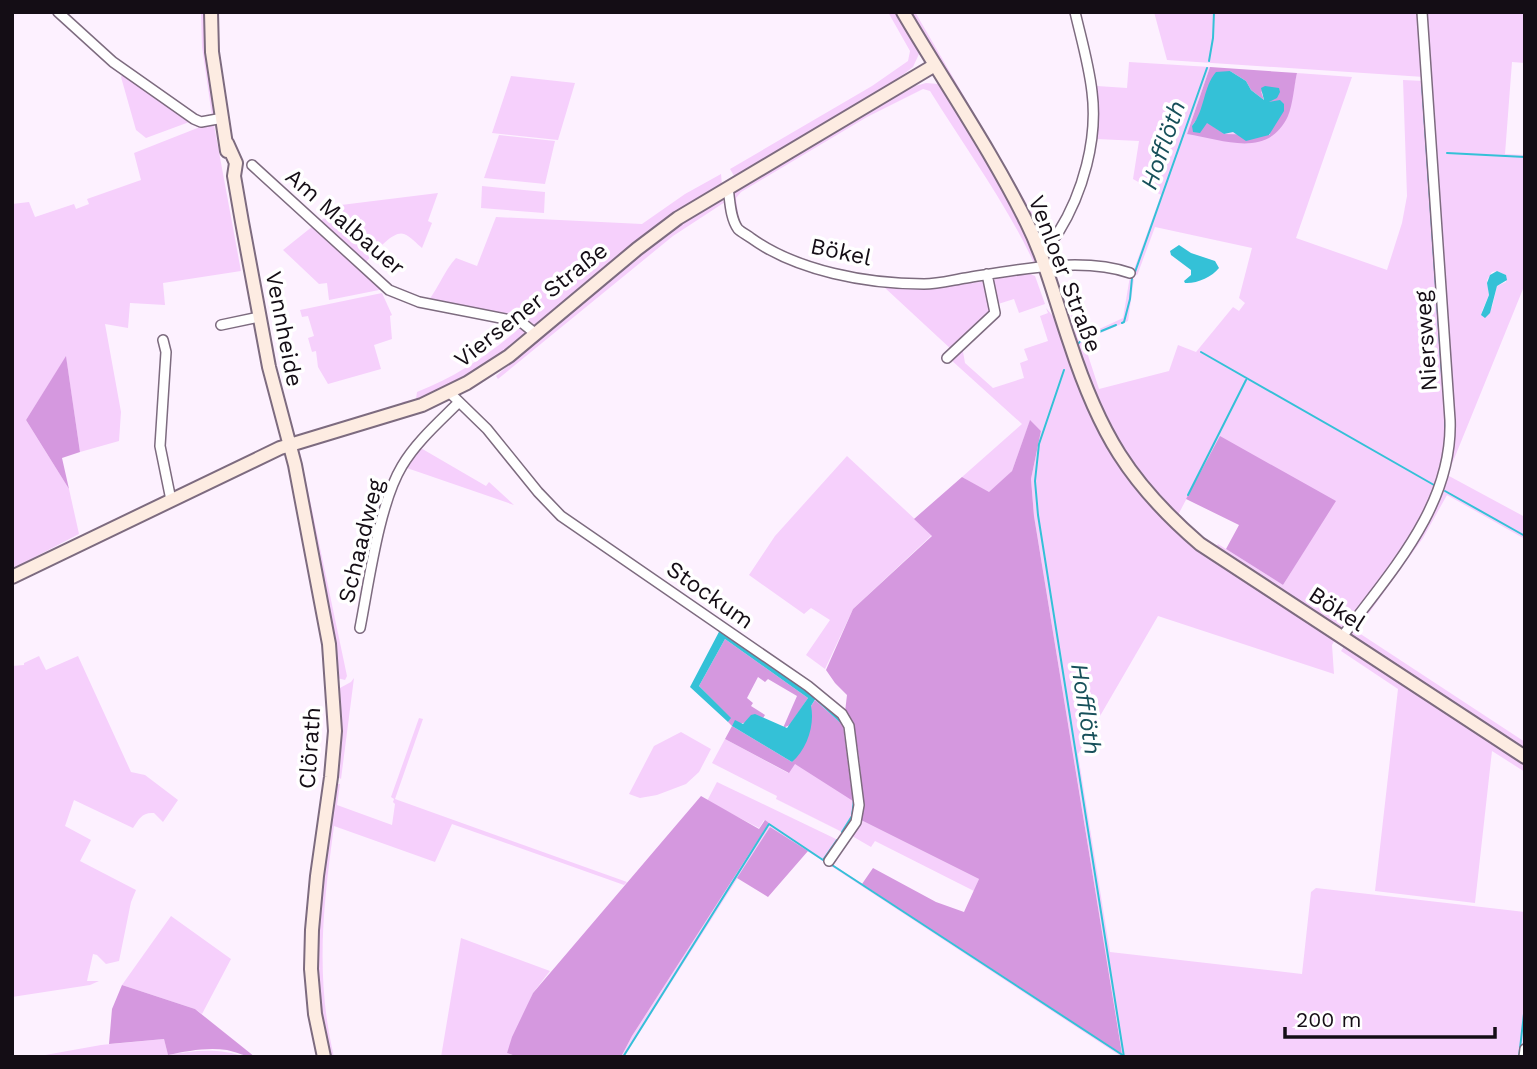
<svg xmlns="http://www.w3.org/2000/svg" width="1537" height="1069" font-family="'Work Sans',sans-serif">
<style>
.green{fill:#f6d0fc;fill-rule:evenodd}
.forest{fill:#d598df;fill-rule:evenodd}
.water{fill:#34c1d7}
.lines{fill:none;stroke-linecap:round;stroke-linejoin:round}
.stream{stroke:#34c1d7;stroke-width:2}
.street-casing{stroke:#7d6b7f;stroke-width:12}
.secondary-casing{stroke:#7d6b7f;stroke-width:16}
.street{stroke:#fff;stroke-width:9}
.secondary{stroke:#fdece2;stroke-width:12}
.labels{text-anchor:middle;dominant-baseline:central;stroke-width:7;stroke-linejoin:round;paint-order:stroke}
.street-label{font-size:23px;fill:#140d15;stroke:#fff}
.water-label{font-size:24px;font-style:italic;fill:#17505a;stroke:#fff}
</style>
<rect width="100%" height="100%" fill="#fdf1ff"/>
<!-- green -->
<path class="green" d="M201,12h6l10,99 -5,5 -10,-69z
M888,12h9l22,42 -6,13 -22,17 -155,95 -6,-10 142,-83 36,-25 2,-10z
M909,12h6l130,223 -5,1 -6,-6z
M1154,12h265l5,65 -257,-17z
M1427,12h98v51l-13,-1 -7,92 20,1v129l-73,180 3,-48zM1497,271l9,4v7l-9,4 -5,21 -10,4 7,-16 -2,-15 5,-8z
M1129,62l81,5 -23,67 101,-19 9,-42 55,4 -56,161 91,32 15,-47 5,-27 -4,-116 21,1 24,335 -1,35 -21,65 -80,112 -5,2 -126,-82 3,-4 65,41 52,-84 -147,-5 -10,19 -4,3 -37,-44 -38,-63 -25,-67 1,-17 -5,-14h2l10,24 41,-19 7,-42 4,3 -6,42 -41,18 -3,4 15,46 70,-18 9,-26 18,7 37,-45 6,4 6,-8 -6,-5 13,-50 -97,-21 -17,46 -1,2 -4,-3 28,-77 -28,-16 6,-38 -42,-2v-53l30,2z
M124,73l68,48 -46,17 -10,-8 -15,-53z
M511,76l64,7 -17,57 -66,-7z
M926,83l12,1 58,89 15,27 25,56 -2,7c-28,-60 -68,-114 -104,-172l-7,-2 -56,28 -126,75 -5,6 3,24 -7,-24 5,-12 171,-98z
M214,125l27,146 -78,12 2,22 -35,-2 -2,25 -23,-4 16,88 -2,29 -39,11 -14,-95 -40,63 43,69 10,45 -67,35v-365l17,-2 6,15 39,-13 2,5 13,-5 -2,-5 54,-19 -7,-27 66,-26z
M499,135l56,6 -10,43 -61,-6z
M721,174l1,11 -8,6 -176,137 -10,-8 -100,-19c11,-14 16,-30 28,-43l21,8 19,-49 146,7 43,-30z
M482,186l63,6 -1,21 -63,-5z
M438,193l-10,28 4,2 -10,25c-5,-4 -12,-12 -18,-14 -11,-5 -32,22 -40,30l-46,-41 23,-18z
M716,199l9,3 -52,34 -175,143 -2,-3 146,-126z
M313,226l71,63 -55,11 -2,-17 -8,1 -36,-34z
M1030,274l5,2 10,28 -26,9 -5,-14 -19,6 -4,-19 5,-8z
M986,281l7,31 -41,38 -68,-63 44,2z
M382,293l10,22 -2,1 2,23 -18,6 7,24 -53,15 -10,-17 -2,-16 -4,1 -4,-14 6,-2 -6,-20 -6,1 -2,-7z
M1046,308l13,15 15,41 81,144 181,130 -4,7 2,29 -176,-58 -80,138 32,198 192,22 9,-82 5,-4 209,24v110l-4,35h-399l-291,-191 1,-2 290,189 -88,-537 -3,-37 10,-48 -11,-10 -18,50 -23,22 -27,-16 60,-53 -72,-65 12,-13 3,17 28,25 31,-10 -4,-15 8,-3 -4,-11 24,-8 -8,-25 8,-3z
M522,326l7,10 -56,41 -68,30 -3,-5 14,-3 1,-7c40,-16 73,-38 105,-66z
M419,447l67,39 3,-4 25,23 -110,-38z
M299,448l48,228 -2,4 -8,-2 -41,-228z
M847,456l85,79 -79,74 -28,60 -19,-14 24,-35 -19,-12 -7,6 -55,-39 26,-39z
M1449,476l76,41v22l-78,-44 -24,43 -67,93 169,111v10l-175,-117z
M1345,645l180,117v10l-33,-21 -17,152 -100,-12 23,-202 -57,-38z
M39,656l7,14 32,-14 53,116 14,3 33,25 -15,22 -9,-9c-12,-1 -15,6 -21,15l-59,-28 -9,26 26,14 -11,21 56,29 -5,12 -12,59 -13,3 -9,-9 -4,-1 -6,27h12l-9,4 -78,12v-331l12,-1v-2z
M354,678l-13,101 -4,-3 1,-87 13,-7z
M816,698l29,26 11,80 -3,13 -9,16 -68,-34 1,-3 -65,-33 13,-24 63,34 6,-10 58,26 -9,-64 -28,-25z
M419,718l4,1 -28,80 232,83 -3,3 -172,-61 -17,38 -101,-36c-11,81 -19,151 0,231h-7l-7,-35 -5,-79 20,-159h5l-3,21 55,20 3,-21 -2,-2 1,-3 -3,-2z
M681,732l30,17 -12,23 -13,12 -29,11 -17,3 -11,-4 25,-48z
M717,782l121,58 -13,19 1,4 -56,-36 -146,230h-3l11,-21 137,-213 -5,-3 -5,8 -52,-27z
M861,820l118,59 -5,12 -99,-50 -4,6 -19,-11z
M171,916l60,43 -29,55 -7,-5 -73,-24z
M461,938l89,33 -17,22 -26,60 11,4h-77z
M164,1039l4,16c28,-5 51,-7 78,2h-212l67,-12z"/>
<!-- forest -->
<path class="forest" d="M1210,67l87,6c-3,13 -4,31 -9,43 -20,43 -64,24 -101,18zM1230,71l16,10 5,9 13,10 -3,-9 9,12v32l-46,-1 -17,-12 -15,4z
M66,356l14,96 -18,6 7,31 -43,-69z
M1030,420l11,11 -10,48 3,37 88,538 -260,-170 11,-16 63,34 28,10 15,-33 -118,-59c2,-27 0,-86 -16,-108l2,-17 -12,-12 -9,-13 27,-61 79,-73 -18,-17 48,-42 27,15 23,-21z
M1220,436l116,65 -53,84 -57,-36 13,-24 -53,-26z
M725,639l83,59 -18,27 -7,3 14,-32 -29,-17 -3,3 -7,-5 -11,21 6,5 -2,3 14,9 -2,3 -11,-3 -5,7 -15,4 60,36 19,-56 4,-6 28,25 10,76 -58,-37 -6,9 -64,-34 7,-13 -4,-4 2,-4 -31,-32z
M701,796l58,33 6,-9 4,3 -137,213 -11,21h-103l-11,-4 5,-16 21,-44z
M770,827l38,24 -40,46 -31,-19z
M122,985l73,24 60,48c-10,0 -18,-5 -28,-7 -20,-3 -40,1 -59,5l-4,-16 -55,5 3,-35z"/>
<!-- water -->
<path class="water" d="M1230,71l16,10 5,9 13,10 -3,-12 4,-2 14,2 1,4 -3,6 -8,4 11,-2 4,4v7l-15,24 -23,6 -13,-9 -9,2 -17,-11 -7,10 -7,-1 -1,-6c13,-16 11,-39 24,-54z
M1179,245l12,8 24,8 4,7c-7,9 -23,16 -34,15l-1,-2 7,-6v-5l-20,-15 -1,-4z
M1497,271l9,4 1,5 -10,6 -7,27 -5,5 -4,-3 8,-20 -2,-12 3,-8z
M721,628l95,70 -5,8c4,19 -4,43 -19,56l-60,-36 3,-6 8,4 8,-9 4,-1 32,14 21,-30 -83,-59 -26,47 32,32 -3,4 -38,-35z"/>
<g class="lines">
<!-- stream -->
<path class="stream" d="M1209,61l4,-23 1,-26
M1422,82l20,292
M1447,153l78,4
M1135,272l72,-204
M1122,323l2,-1 6,-23 2,-21
M1078,344l4,-5 34,-14
M1201,352l233,133
M1064,370l-25,74 -4,37 3,34 86,542
M1445,437v-22
M1445,491l80,45
M1188,495l58,-115
M817,700l25,23
M842,832l10,-16 2,-16
M832,865l292,191
M623,1057l146,-233 54,36 14,-20
M1519,1057l6,-52"/>
<defs>
<path id="street" d="M58,12l55,50 81,57 7,3 22,-4
M252,165l137,125 30,12 102,20 15,12
M728,188c2,12 2,30 10,41 3,3 9,6 13,9 46,33 116,46 173,46 14,0 29,-4 42,-6 50,-8 116,-22 164,-5
M1039,252c6,-6 15,-12 19,-19 25,-40 40,-94 34,-141 -3,-27 -11,-54 -17,-80
M221,325l38,-8
M163,340l3,12 -6,94 11,54
M947,358l48,-45 -8,-39
M450,393l37,36 51,63 23,24 247,170 34,28 7,12 10,79 -3,17 -27,39
M360,628c9,-46 19,-124 42,-162 14,-24 37,-44 57,-64
M1342,637c48,-65 111,-131 108,-217l-28,-408
M1524,1057l1,-8"/>
<path id="secondary" d="M211,12l1,40 15,99
M903,12c41,70 88,138 124,211 19,38 29,80 43,120 29,89 59,140 130,201l325,213
M227,143l9,20 -2,13 8,46 27,145 26,98 34,179 6,87 -4,46 -14,99 -5,54 -1,39 4,45 9,43
M12,577l268,-129 142,-43 45,-22 42,-27 128,-107 41,-31 257,-153"/>
</defs>
<!-- street casing -->
<use href="#street" class="street-casing"/>
<!-- secondary casing -->
<use href="#secondary" class="secondary-casing"/>
<!-- street -->
<use href="#street" class="street"/>
<!-- secondary -->
<use href="#secondary" class="secondary"/>
</g>
<g class="labels">
<!-- street labels -->
<g class="street-label">
<text transform="translate(345 222) rotate(41)">Am Malbauer</text>
<text transform="translate(841 252) rotate(12)">Bökel</text>
<text transform="translate(1065 274) rotate(69)">Venloer Straße</text>
<text transform="translate(531 305) rotate(-38)">Viersener Straße</text>
<text transform="translate(284 329) rotate(79)">Vennheide</text>
<text transform="translate(1426 341) rotate(-94)">Niersweg</text>
<text transform="translate(361 541) rotate(-76)">Schaadweg</text>
<text transform="translate(710 595) rotate(35)">Stockum</text>
<text transform="translate(1337 609) rotate(33)">Bökel</text>
<text transform="translate(310 748) rotate(-86)">Clörath</text>
</g>
<!-- water labels -->
<g class="water-label">
<text transform="translate(1163 145) rotate(-71)">Hofflöth</text>
<text transform="translate(1086 709) rotate(81)">Hofflöth</text>
</g>
</g>
<!-- border -->
<rect width="1537" height="1069" fill="none" stroke="#140d15" stroke-width="28"/>
<!-- scale -->
<path d="M1285 1027v10h210v-10" fill="none" stroke="#140d15" stroke-width="3.5"/>
<text x="1296" y="1027" font-size="21" fill="#140d15" stroke="#ffffff" stroke-width="5" paint-order="stroke">200 m</text>
</svg>
